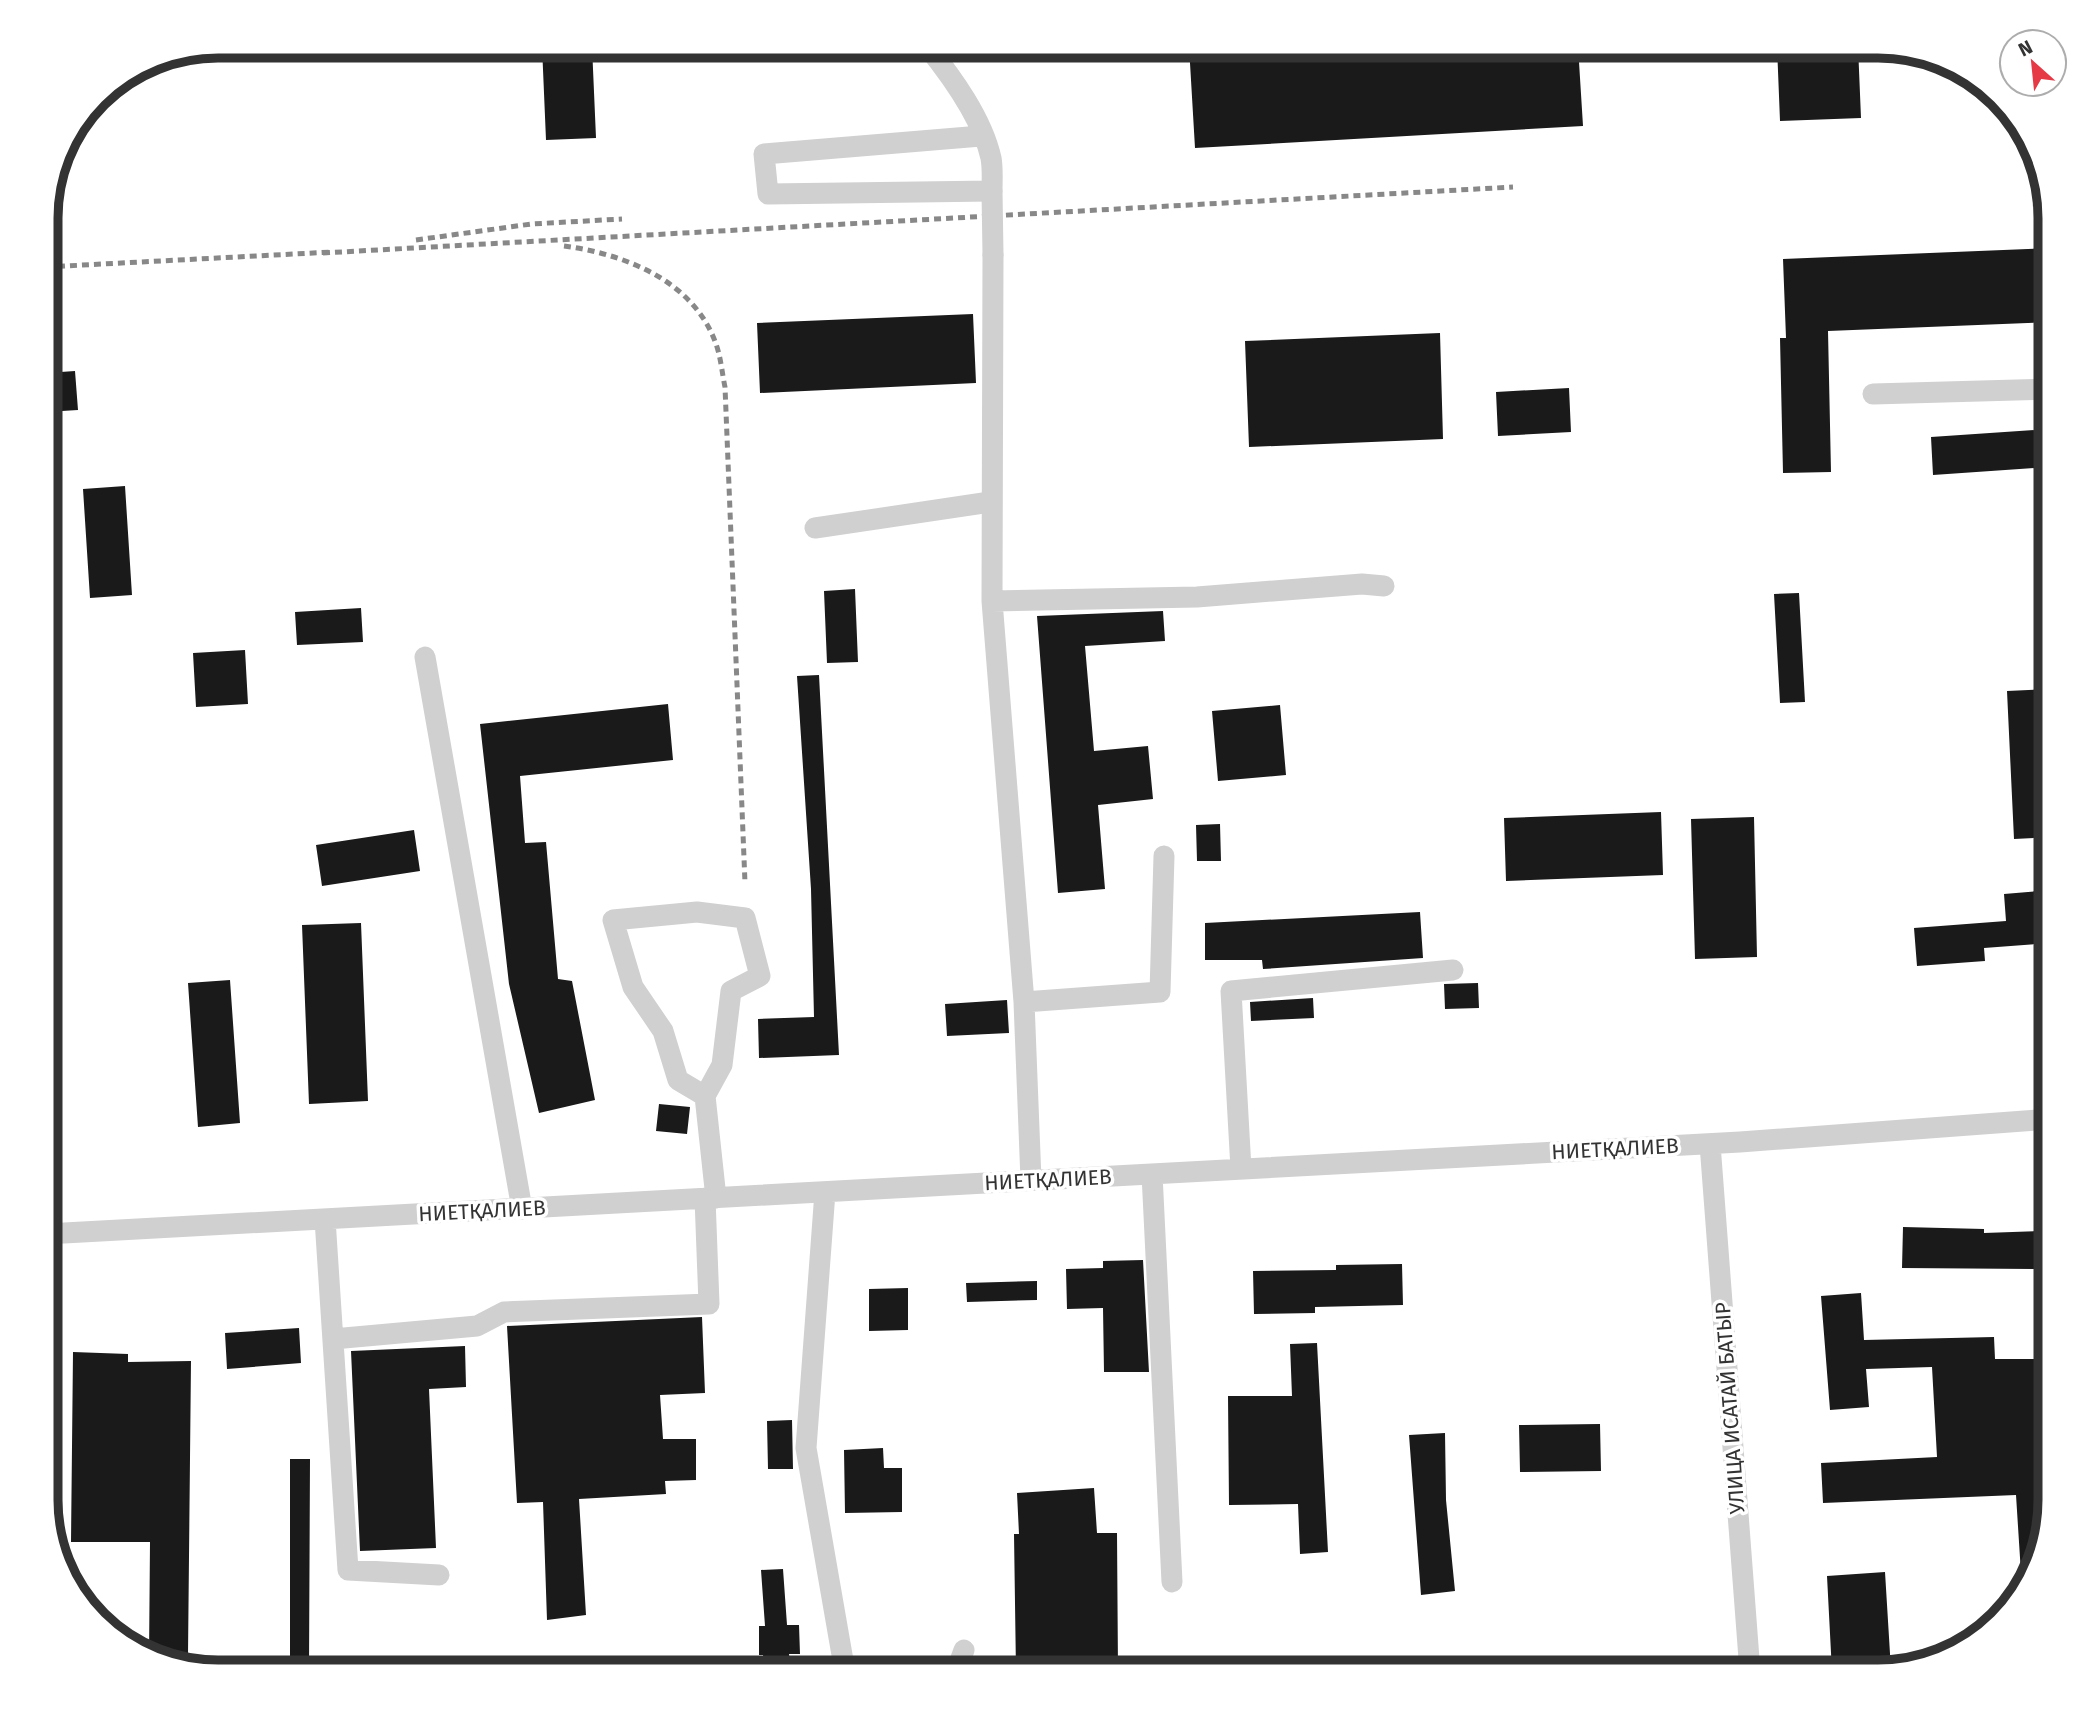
<svg xmlns="http://www.w3.org/2000/svg" width="2096" height="1718" font-family="'Fira Sans',sans-serif">
<style>
.building{fill:#1a1a1a}
.lines{fill:none;stroke-linecap:round;stroke-linejoin:round}
.minor{stroke:#d0d0d0;stroke-width:21}
.rail{stroke:#888;stroke-width:5;stroke-dasharray:7 5;stroke-linecap:butt}
.minor-bridge{stroke:#d0d0d0;stroke-width:21}
.labels{text-anchor:middle;dominant-baseline:central;stroke-width:7;stroke-linejoin:round;paint-order:stroke}
.street-label{font-size:21px;fill:#333;stroke:#fff}
.rim{fill:none;stroke:#333;stroke-width:9}
</style>
<rect width="100%" height="100%" fill="#fff"/>
<!-- building -->
<path class="building" d="M542,46h50l4,92 -50,2z
M1189,46h389l5,80 -388,22z
M1777,46h81l3,72 -81,3z
M2050,248v74l-222,9 3,141 -48,1 -3,-135h6l-3,-79z
M973,314l3,69 -216,10 -3,-70z
M1440,333l3,106 -194,8 -4,-106z
M75,371l3,39 -32,2v-39z
M1569,388l2,44 -73,4 -2,-44z
M2050,429v38l-117,8 -2,-38z
M125,486l7,109 -42,3 -7,-109z
M855,589l3,73 -31,1 -3,-72z
M1799,593l6,109 -25,1 -6,-109z
M361,608l2,34 -66,3 -2,-33z
M1163,611l2,30 -80,5 9,105 54,-5 5,53 -55,6 7,84 -47,4 -21,-277z
M245,650l3,54 -52,3 -3,-54z
M819,675l20,380 -80,3 -1,-39 56,-2 -3,-128 -14,-213z
M2050,689v148l-36,2 -7,-148z
M668,704l5,56 -153,16 5,67 21,-1 12,137 14,2 23,119 -56,13 -30,-129 -29,-260z
M1280,705l6,70 -68,6 -6,-70z
M1661,812l2,63 -157,6 -2,-63z
M1754,817l3,140 -62,2 -4,-140z
M1220,824l1,37h-24l-1,-36z
M414,830l6,41 -98,15 -6,-41z
M2050,890v53l-66,5 1,13 -68,5 -3,-38 92,-7 -2,-27z
M1420,912l3,46 -160,11 -1,-9h-57v-37z
M361,923l7,178 -59,3 -7,-179z
M230,980l10,143 -42,4 -10,-144z
M1478,983l1,25 -34,1 -1,-25z
M1313,998l1,20 -63,3 -1,-19z
M1007,1000l2,33 -62,3 -2,-32z
M659,1104l31,3 -3,27 -31,-3z
M1903,1227l81,2v4l58,-2 1,38 -141,-1z
M1143,1260l6,112h-45l-1,-64 -36,1 -1,-40 37,-1v-7z
M1402,1264l1,41 -88,2v6l-61,1 -1,-43 83,-1v-5z
M1037,1281v19l-70,2 -1,-19z
M908,1288v42l-39,1v-42z
M1861,1293l3,47 130,-3 1,22h55v141l-9,56 -19,33 -6,-94 -193,8 -2,-40 116,-6 -5,-90 -66,2 3,38 -39,3 -9,-114z
M702,1317l3,76 -45,2 3,44h33v41l-31,1 1,13 -87,5 7,116 -39,5 -4,-118 -26,1 -10,-177z
M299,1328l2,35 -74,6 -2,-36z
M1317,1343l11,209 -28,2 -2,-50 -69,1 -1,-109h64l-2,-52z
M465,1346l1,41 -37,2 7,159 -76,3 -9,-200z
M73,1352l55,2v8l63,-1 -3,293 68,8v10h-38l-69,-14 1,-116h-79z
M792,1420l1,49h-25l-1,-48z
M1600,1424l1,47 -81,1 -1,-47z
M1445,1433l1,67 9,91 -34,4 -12,-160z
M883,1448l1,20h18v44l-57,1 -1,-63z
M290,1459h20l-1,213h-19z
M1094,1488l3,45h20l1,139h-102l-2,-138h5l-2,-41z
M783,1569l4,56h12l1,29h-11l2,18h-26l-2,-17h-4v-29h6l-4,-56z
M1885,1572l6,98 -59,2 -5,-96z"/>
<g class="lines">
<!-- minor -->
<path class="minor" d="M927,46c25,31 55,72 64,112 2,11 1,23 1,33l-224,3 -4,-40 217,-18
M993,255l-1,346 32,401 7,178
M1873,394l177,-5
M815,528l175,-26
M992,601l205,-4 165,-13 22,2
M425,657l97,552
M1024,1002l136,-10 4,-136
M705,1096l-27,-16 -15,-49 -30,-44 -20,-67 84,-8 48,6 15,58 -29,15 -9,74 -17,31 11,102
M1710,1144l40,528
M1241,1169l-10,-178 222,-21
M1152,1174l20,408
M825,1192l-19,256 39,224
M325,1219l23,351 91,5
M46,1234l1694,-92 310,-23
M333,1339l144,-13 27,-14 205,-8 -4,-106
M956,1672l8,-22"/>
<!-- rail -->
<path class="rail" d="M416,240l115,-16 91,-5
M564,246c61,8 130,35 152,98 5,14 6,29 9,43l20,496
M323,253l1190,-66
M46,267l286,-15"/>
<!-- minor-bridge -->
<path class="minor-bridge" d="M992,191l1,64"/>
</g>
<g class="labels">
<!-- street labels -->
<g class="street-label">
<text transform="translate(1615 1149) rotate(-3)">НИЕТҚАЛИЕВ</text>
<text transform="translate(1048 1180) rotate(-3)">НИЕТҚАЛИЕВ</text>
<text transform="translate(482 1211) rotate(-3)">НИЕТҚАЛИЕВ</text>
<text transform="translate(1730 1408) rotate(-94)">УЛИЦА ИСАТАЙ БАТЫР</text>
</g>
</g>
<!-- crop -->
<path d="M0 0H2096V1718H0ZM218 58H1878A160 160 0 0 1 2038 218V1500A160 160 0 0 1 1878 1660H218A160 160 0 0 1 58 1500V218A160 160 0 0 1 218 58Z" fill="#fff" fill-rule="evenodd"/>
<path class="rim" d="M218 58H1878A160 160 0 0 1 2038 218V1500A160 160 0 0 1 1878 1660H218A160 160 0 0 1 58 1500V218A160 160 0 0 1 218 58Z"/>
<!-- north arrow -->
<g transform="translate(2033 63) rotate(333)"><circle r="33" fill="#ffffff" stroke="#adadad" stroke-width="2"/>
<path d="M0-5L12 26L0 18L-12 26Z" fill="#e63946"/>
<text y="-10" font-size="19" font-weight="bold" text-anchor="middle" fill="#333333">N</text>
</g>
</svg>
